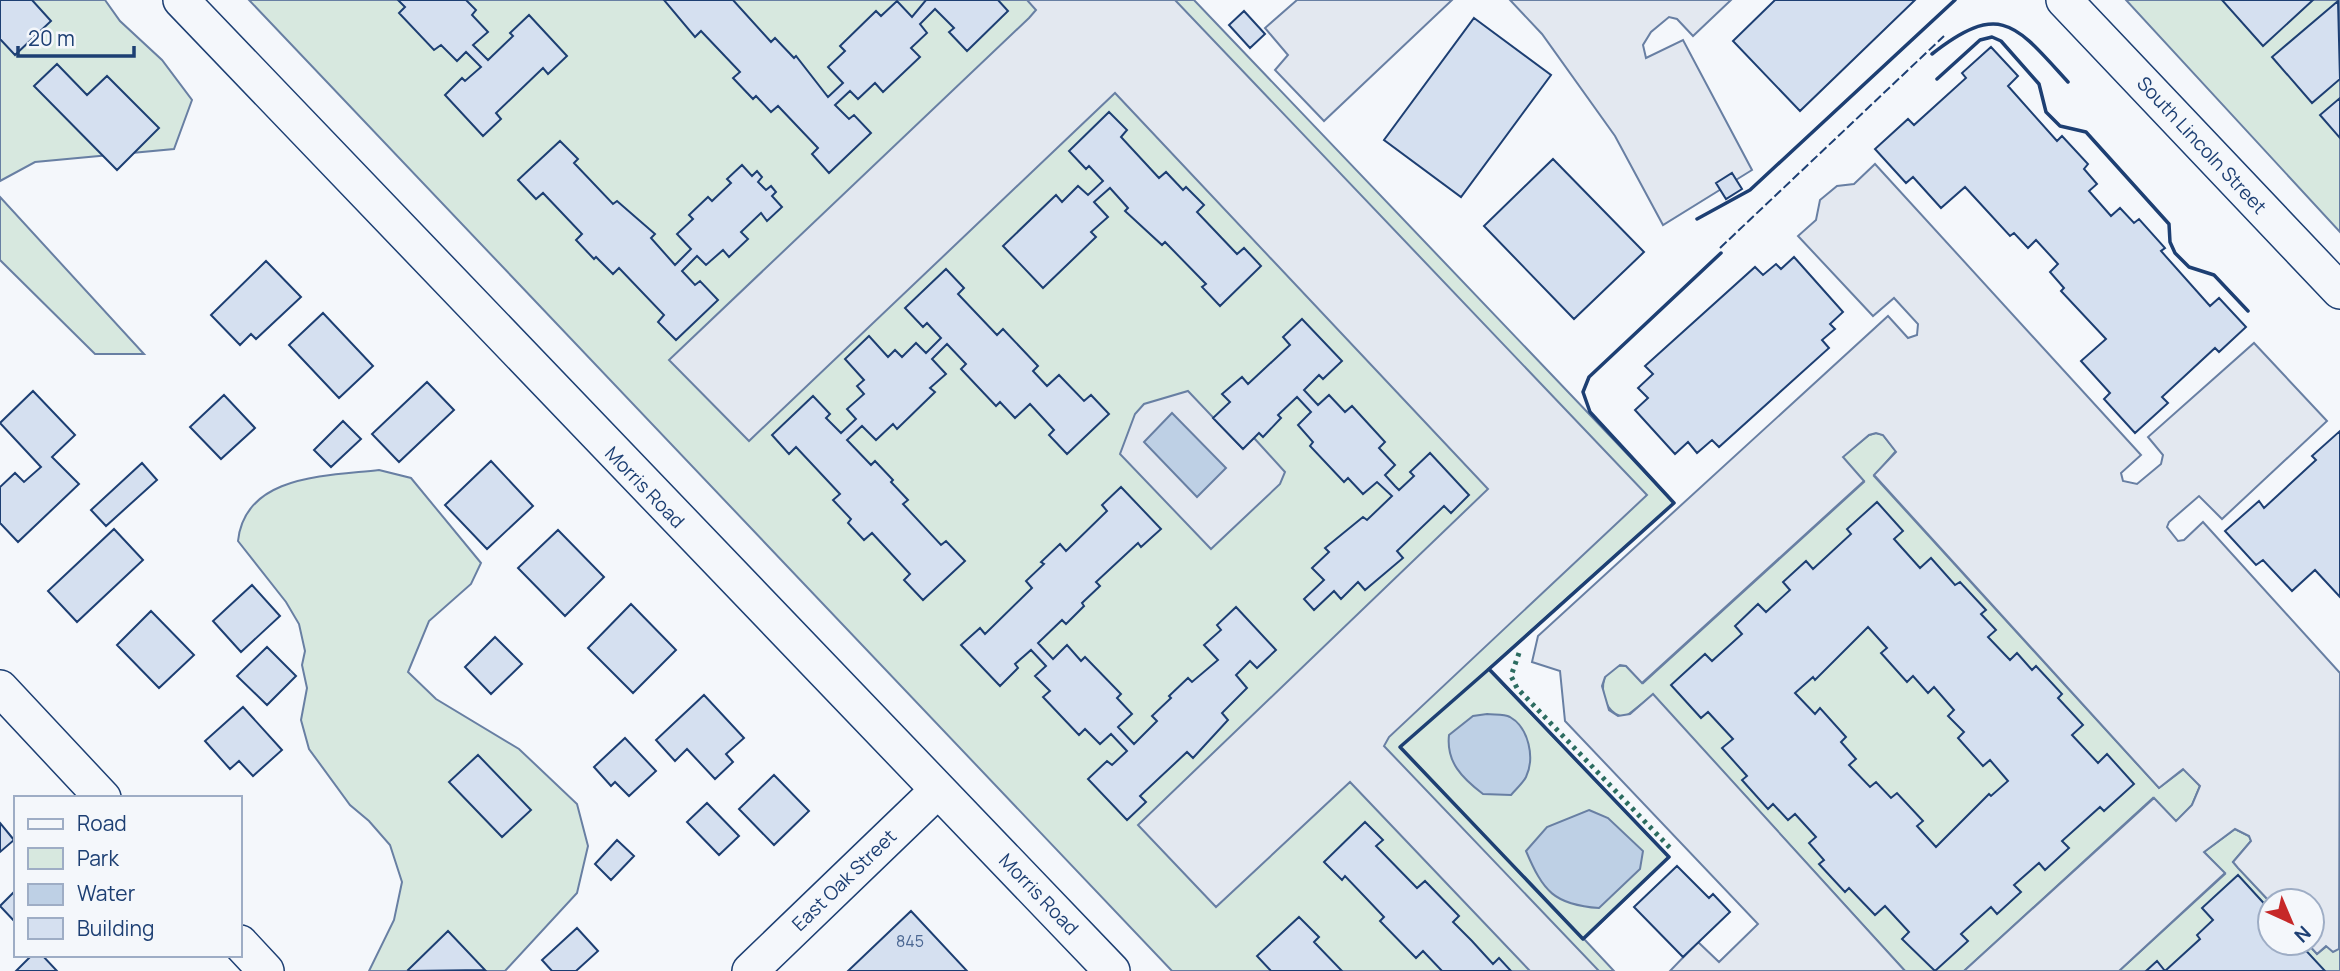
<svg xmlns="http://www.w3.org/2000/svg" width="2340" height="971" font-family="Manrope,sans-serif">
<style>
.green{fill:#d7e8df;stroke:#687fa3;stroke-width:2}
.parking{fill:#e3e8f0;stroke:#687fa3;stroke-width:2}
.water{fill:#bed0e5;stroke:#687fa3;stroke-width:2}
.building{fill:#d5e0f0;stroke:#1d3f73;stroke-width:2;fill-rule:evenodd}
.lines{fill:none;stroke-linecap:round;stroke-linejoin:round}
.street-casing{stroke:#1d3f73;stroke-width:38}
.street{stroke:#f4f7fb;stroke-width:35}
.hedge{stroke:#2c6c60;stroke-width:5;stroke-dasharray:3.5 5;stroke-linecap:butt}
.fence{stroke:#1d3f73;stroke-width:2;stroke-dasharray:9 3.5;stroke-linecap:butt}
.wall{stroke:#1d3f73;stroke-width:3.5}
.labels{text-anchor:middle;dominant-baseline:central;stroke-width:5;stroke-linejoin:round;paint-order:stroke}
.number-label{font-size:16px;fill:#4b6792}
.street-label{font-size:19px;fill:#1d3f73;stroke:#f4f7fb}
</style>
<rect width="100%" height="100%" fill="#f4f7fb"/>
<!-- green -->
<path class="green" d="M0,0h105l15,21 42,39 30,40 -18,49 -139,13 -35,19z
M249,0h945l480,503 -186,166 181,188 -85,82 30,32h-442z
M2126,0h214v232z
M0,197l144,157h-49l-95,-94z
M1876,433l7,2 13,16 -22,25 285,312 25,-19 16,17 -8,19 -16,17 -23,-24 -189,173h-59l-252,-276 -28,22c-29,-3 -30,-56 1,-51l17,17 221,-201 -22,-25 27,-22z
M379,470l32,8 70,85 -10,21 -42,37 -21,51 28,27 83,50 58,55 11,42 -11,47 -72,78h-136l25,-51 8,-38 -12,-37 -21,-24 -19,-16 -41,-56 -8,-29 6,-32 -5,-23 3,-14 -6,-27 -13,-22 -48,-61c7,-67 90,-65 141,-71z
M2235,829l14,7 2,5 -18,21 37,40v41h37l10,11 10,-8 13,2v23h-221l106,-97 -21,-22z"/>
<!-- parking -->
<path class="parking" d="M1027,0h148l472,495 -258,242 -5,9 215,225h-69l-180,-189 -134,125 -78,-82 350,-336 -373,-396 -366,348 -80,-81 360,-342 7,-8z
M1297,0h155l-128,121 -49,-51 13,-15 -23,-27z
M1510,0h221l-38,36 -16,-17 -8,-2 -18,15 -8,13 3,13 37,-18 69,130 -89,55 -48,-89 -73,-102z
M1875,164l266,291 -20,18 2,8 14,3 24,-20 2,-9 -15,-18 106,-94 73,78 -105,98 -23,-23 -30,26 -2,5 11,14 6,-1 19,-18 137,151 -1,276 -6,3 -7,-6 -9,8 -10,-11h5v-42l-42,1 -32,-34 -5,-6 18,-21 -2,-5 -14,-7 -31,23 21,21 -106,98h-155l190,-173 22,23 16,-16 8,-19 -17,-17 -24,19 -285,-313 22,-23 -13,-17 -7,-2 -7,2 -26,22 21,24 -222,202 -16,-17 -6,-1 -15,12 -3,9 7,24 9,6 12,-2 23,-20 252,277h-235l28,-29 21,20 39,-38 -193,-203 -5,-50 -28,-9 6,-26 350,-320 20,22 9,-3 1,-11 -24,-26 -21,18 -75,-80 18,-16 4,-20 17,-14 17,-2z
M1188,391l54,57 12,-10 31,34 -5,12 -69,65 -91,-95 15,-40 9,-10z"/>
<!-- water -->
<path class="water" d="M1172,413l54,55 -29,29 -53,-55z
M1487,714c7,1 17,0 23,3 19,11 25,41 16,60 -3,6 -10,12 -15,18l-28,-1c-21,-16 -37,-32 -34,-59l24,-19z
M1589,810l19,8 35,33 -3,18 -41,39c-45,-3 -56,-17 -73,-57l21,-24z"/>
<!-- building -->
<path class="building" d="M0,0h32l19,21 -36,34 -15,-16z
M398,0h68l10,10 -4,5 16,17 -15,13 15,15 25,-24 -3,-3 19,-18 38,41 -19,18 -5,-6 -47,45 5,6 -18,17 -38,-41 17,-17 3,3 16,-14 -15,-15 -9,9 -16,-16 -7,5 -35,-37 6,-6z
M664,0h69l38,42 4,-4 19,20 2,-2 32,41 15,-14 -15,-16 17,-16 -5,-5 36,-35 5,5 16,-15 15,16 14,-17h72l10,11 -41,40 -18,-19 5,-4 -19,-19 -15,15 7,9 -16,15 9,9 -37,35 -8,-9 -17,16 -8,-8 -15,14 14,14 5,-4 17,18 -42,40 -17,-19 6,-6 -40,-42 -7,6 -15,-16 -3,3 -20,-21 7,-6 -39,-41 -6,6z
M1775,0h140l-115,111 -67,-70z
M2222,0h91l-50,46z
M2338,1l2,78 -28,24 -40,-46z
M1244,11l21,23 -15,14 -21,-23z
M1474,18l77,57 -90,122 -77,-57z
M1991,47l27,29 -10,10 49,55 5,-5 26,28 -4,5 13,15 -8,7 22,25 9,-8 14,15 5,-4 26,29 -4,3 49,55 9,-8 27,29 -27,25 -4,-4 -53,49 6,6 -33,30 -31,-34 6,-6 -29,-32 25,-22 -45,-48 3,-3 -14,-16 8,-8 -22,-24 -8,8 -14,-15 -4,3 -45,-49 -24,21 -28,-31 -7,6 -31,-34 33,-30 6,6 52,-47 -4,-5z
M57,64l30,31 20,-19 52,52 -42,42 -83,-84z
M2340,98v40l-20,-23z
M1109,112l18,18 -6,7 38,41 7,-6 17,18 3,-3 18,18 -7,7 40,42 7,-6 17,18 -41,40 -18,-19 4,-3 -41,-42 -3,3 -37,-34 3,-3 -18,-20 -16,14 14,15 -17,15 5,5 -53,51 -40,-42 53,-51 6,7 16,-16 10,9 15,-14 -14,-15 -3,3 -17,-18z
M560,141l18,18 -4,4 39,41 4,-3 38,33 -4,4 24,27 16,-16 -14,-15 16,-15 -4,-4 19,-18 4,4 19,-18 -4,-4 15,-14 10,11 5,-5 5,6 -4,5 8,8 5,-4 5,6 -4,4 10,11 -15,14 -6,-8 -20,19 7,7 -19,18 -6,-7 -17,15 -9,-9 -15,15 13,14 5,-4 18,19 -42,40 -18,-18 6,-7 -45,-47 -6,6 -17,-17 -2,2 -18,-19 6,-6 -39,-41 -7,6 -18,-19z
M1553,159l91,93 -70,67 -90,-93z
M1732,173l10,16 -16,10 -10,-16z
M1794,257l49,55 -13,12 5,5 -13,11 7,8 -110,99 -7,-7 -15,13 -9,-11 -13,12 -40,-44 13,-12 -10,-10 15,-14 -8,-8 110,-99 8,8 13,-11 5,5z
M266,261l35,36 -45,42 -5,-5 -11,11 -29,-30z
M946,269l18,19 -6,6 39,41 6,-6 35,37 -5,5 14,15 12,-11 25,26 7,-6 18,19 -42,40 -18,-19 5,-5 -24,-26 -15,14 -15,-16 -4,4 -35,-37 5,-5 -19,-20 -15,15 14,15 -16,14 5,4 -38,37 -4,-5 -17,16 -14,-14 -15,14 24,25 4,-4 18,19 -2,2 17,18 -5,4 38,41 5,-4 19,20 -42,39 -19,-20 6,-6 -38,-41 -8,7 -16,-17 3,-4 -18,-19 7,-6 -44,-47 -7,7 -17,-19 41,-39 17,18 -4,4 15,15 15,-14 -9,-10 17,-15 -7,-8 7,-6 -19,-21 24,-23 19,21 7,-7 7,7 14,-14 10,10 15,-15 -14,-15 -4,4 -18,-19z
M323,313l50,53 -34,32 -50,-53z
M1302,319l40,42 -19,18 -4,-4 -15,15 14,15 11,-10 16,17 7,-6 33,36 -6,6 16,17 -10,10 10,11 4,4 15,-14 -4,-4 20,-19 39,42 -18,18 -7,-7 -47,45 6,7 -38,32 -7,-8 -17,17 -7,-8 -20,19 -10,-11 20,-19 -12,-12 17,-16 -4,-4 38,-31 4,3 25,-24 -15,-14 -14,12 -15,-16 -4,4 -34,-36 3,-4 -15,-17 13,-13 -14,-15 -19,18 3,3 -18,19 -4,-4 -16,16 -30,-31 17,-16 -8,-8 20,-17 6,7 42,-39 -7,-8z
M427,382l27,28 -55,52 -27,-28z
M33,391l42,44 -23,22 27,27 -61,58 -18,-19v-36l15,-14 9,9 17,-15 -41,-44z
M224,395l31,33 -34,31 -31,-32z
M343,421l18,18 -30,28 -17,-17z
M2340,431v166l-25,-27 -23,21 -29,-31 -7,5 -31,-34 34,-30 5,7 52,-48 -4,-4z
M491,461l42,45 -46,43 -42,-44z
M142,463l15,17 -51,46 -15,-16z
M1121,487l40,42 -20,18 -3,-4 -42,39 4,4 -18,17 2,3 -18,18 -4,-4 -24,23 15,16 14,-14 14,16 4,-4 36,37 -4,4 15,16 -14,13 16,17 23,-23 -5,-5 19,-18 -2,-2 19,-18 4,4 26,-22 -14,-15 17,-15 -4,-5 19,-18 40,43 -19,18 -7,-7 -14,14 11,13 -25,25 6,7 -35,38 -6,-6 -47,44 6,6 -19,18 -39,-41 19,-18 5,4 15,-14 -16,-17 -11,10 -15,-15 -6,6 -36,-38 7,-6 -15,-15 11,-10 -15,-16 -16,14 3,4 -18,18 -39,-41 19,-17 5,6 47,-46 -6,-7 18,-17 -3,-2 19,-18 6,7 41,-40 -5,-6z
M1877,502l26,29 -9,8 26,29 11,-10 24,27 5,-3 26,28 -5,4 15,16 -8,7 22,23 7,-7 15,17 4,-4 26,28 -4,4 25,27 -11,10 26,28 9,-9 27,30 -30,27 -4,-4 -38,34 7,7 -24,22 -6,-7 -25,22 7,7 -24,22 -6,-7 -30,27 7,7 -33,30 -33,-32 7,-7 -24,-26 -10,9 -26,-27 -4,4 -26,-28 5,-4 -15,-17 7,-6 -21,-23 -7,6 -15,-16 -5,5 -26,-29 5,-4 -25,-28 11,-9 -25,-27 -7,6 -30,-33 34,-31 7,7 30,-27 -7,-8 23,-22 8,8 24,-22 -7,-8 23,-21 7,8 38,-35 -4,-5zM1868,627l19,21 -6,5 26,29 6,-6 15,17 6,-6 20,23 -6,6 16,16 -6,6 25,28 7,-6 18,21 -17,15 -2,-2 -53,53 -19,-21 6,-5 -26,-28 -6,5 -15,-16 -6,5 -21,-22 7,-6 -15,-17 5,-5 -26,-29 -5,6 -20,-21 18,-16 2,3z
M114,529l29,31 -66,62 -29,-31z
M558,530l46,47 -39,39 -47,-48z
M252,585l28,31 -39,36 -28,-31z
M631,604l45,46 -43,43 -45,-45z
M151,611l43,44 -35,33 -42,-43z
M495,637l27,27 -31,30 -26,-27z
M267,647l29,29 -29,29 -30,-29z
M704,695l40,43 -18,16 7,8 -18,17 -28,-30 -12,12 -19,-21z
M243,707l39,43 -29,26 -14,-15 -9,8 -25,-28z
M625,738l31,33 -27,25 -14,-14 -4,4 -17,-19z
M478,755l53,55 -29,27 -53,-55z
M774,775l35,36 -35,34 -35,-36z
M707,803l32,33 -20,19 -32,-33z
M1365,822l18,18 -7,6 41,42 8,-7 34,35 -6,6 19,19 21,23 6,-6 12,13h-69l-19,-20 -7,7 -36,-37 4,-4 -19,-20 -20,-21 -3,4 -18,-18z
M0,823l14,17 -14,12z
M617,840l17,16 -23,24 -16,-16z
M1677,866l32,32 4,-4 17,18 -47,45 -49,-50z
M2238,875l32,35v33h29l26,28h-179l11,-10 8,10 35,-32 -3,-4 16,-15 -11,-12z
M16,890v33l-16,-17z
M911,911l56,60h-119z
M1299,917l20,20 -5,5 28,29h-71l-14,-15z
M577,928l21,23 -22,20h-24l-10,-11z
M448,931l37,39 -76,1 -1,-1z
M32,955h10l15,16h-41z"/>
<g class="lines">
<defs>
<path id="street" d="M181,0l931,971
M2064,0l276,291
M0,688l103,110
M240,943l26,28
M750,971l188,-181"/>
</defs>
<!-- street casing -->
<use href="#street" class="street-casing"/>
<!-- street -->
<use href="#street" class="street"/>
<!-- hedge -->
<path class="hedge" d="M1519,653l-8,23 6,12 156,163"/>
<!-- fence -->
<path class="fence" d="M1720,248l224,-212"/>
<!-- wall -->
<path class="wall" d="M1932,54c69,-54 84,-29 136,28
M1937,79l43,-39 12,-3 9,4 38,43 7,28 14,14 26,6 83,92 1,18 5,11 14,14 25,8 34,36
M1697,219l53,-29 205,-190
M1489,669l-89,78 183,192 86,-82 -180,-188 185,-166 -84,-91 -7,-20 6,-15 132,-124"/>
</g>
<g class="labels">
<!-- number labels -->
<g class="number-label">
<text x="910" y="941">845</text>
</g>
<!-- street labels -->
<g class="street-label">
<text transform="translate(2202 145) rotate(47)">South Lincoln Street</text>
<text transform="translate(645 487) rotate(46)">Morris Road</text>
<text transform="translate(844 880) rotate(-44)">East Oak Street</text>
<text transform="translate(1039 894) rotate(46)">Morris Road</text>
</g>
</g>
<!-- legend -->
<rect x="14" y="796" width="228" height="161" fill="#f4f7fb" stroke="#9eadc5" stroke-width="2"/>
<rect x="28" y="819" width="35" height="10" fill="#f4f7fb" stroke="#9eadc5" stroke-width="2"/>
<text x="77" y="831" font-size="21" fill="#1d3f73">Road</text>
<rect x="28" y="848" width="35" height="21" fill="#d7e8df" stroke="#9eadc5" stroke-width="2"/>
<text x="77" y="866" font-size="21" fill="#1d3f73">Park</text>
<rect x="28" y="884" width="35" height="21" fill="#bed0e5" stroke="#9eadc5" stroke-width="2"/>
<text x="77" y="901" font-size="21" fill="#1d3f73">Water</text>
<rect x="28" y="918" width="35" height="21" fill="#d5e0f0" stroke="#9eadc5" stroke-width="2"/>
<text x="77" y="936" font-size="21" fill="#1d3f73">Building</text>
<!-- north arrow -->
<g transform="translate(2291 922) rotate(136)"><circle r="33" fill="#f4f7fb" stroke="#9eadc5" stroke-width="2"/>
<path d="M0-5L12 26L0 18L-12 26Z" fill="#c62828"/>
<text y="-10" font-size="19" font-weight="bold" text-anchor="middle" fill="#1d3f73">N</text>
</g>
<!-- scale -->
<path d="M18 46v10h116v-10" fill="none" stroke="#1d3f73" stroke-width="3.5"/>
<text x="28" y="46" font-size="21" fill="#1d3f73" stroke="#f4f7fb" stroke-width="5" paint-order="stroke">20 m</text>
</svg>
